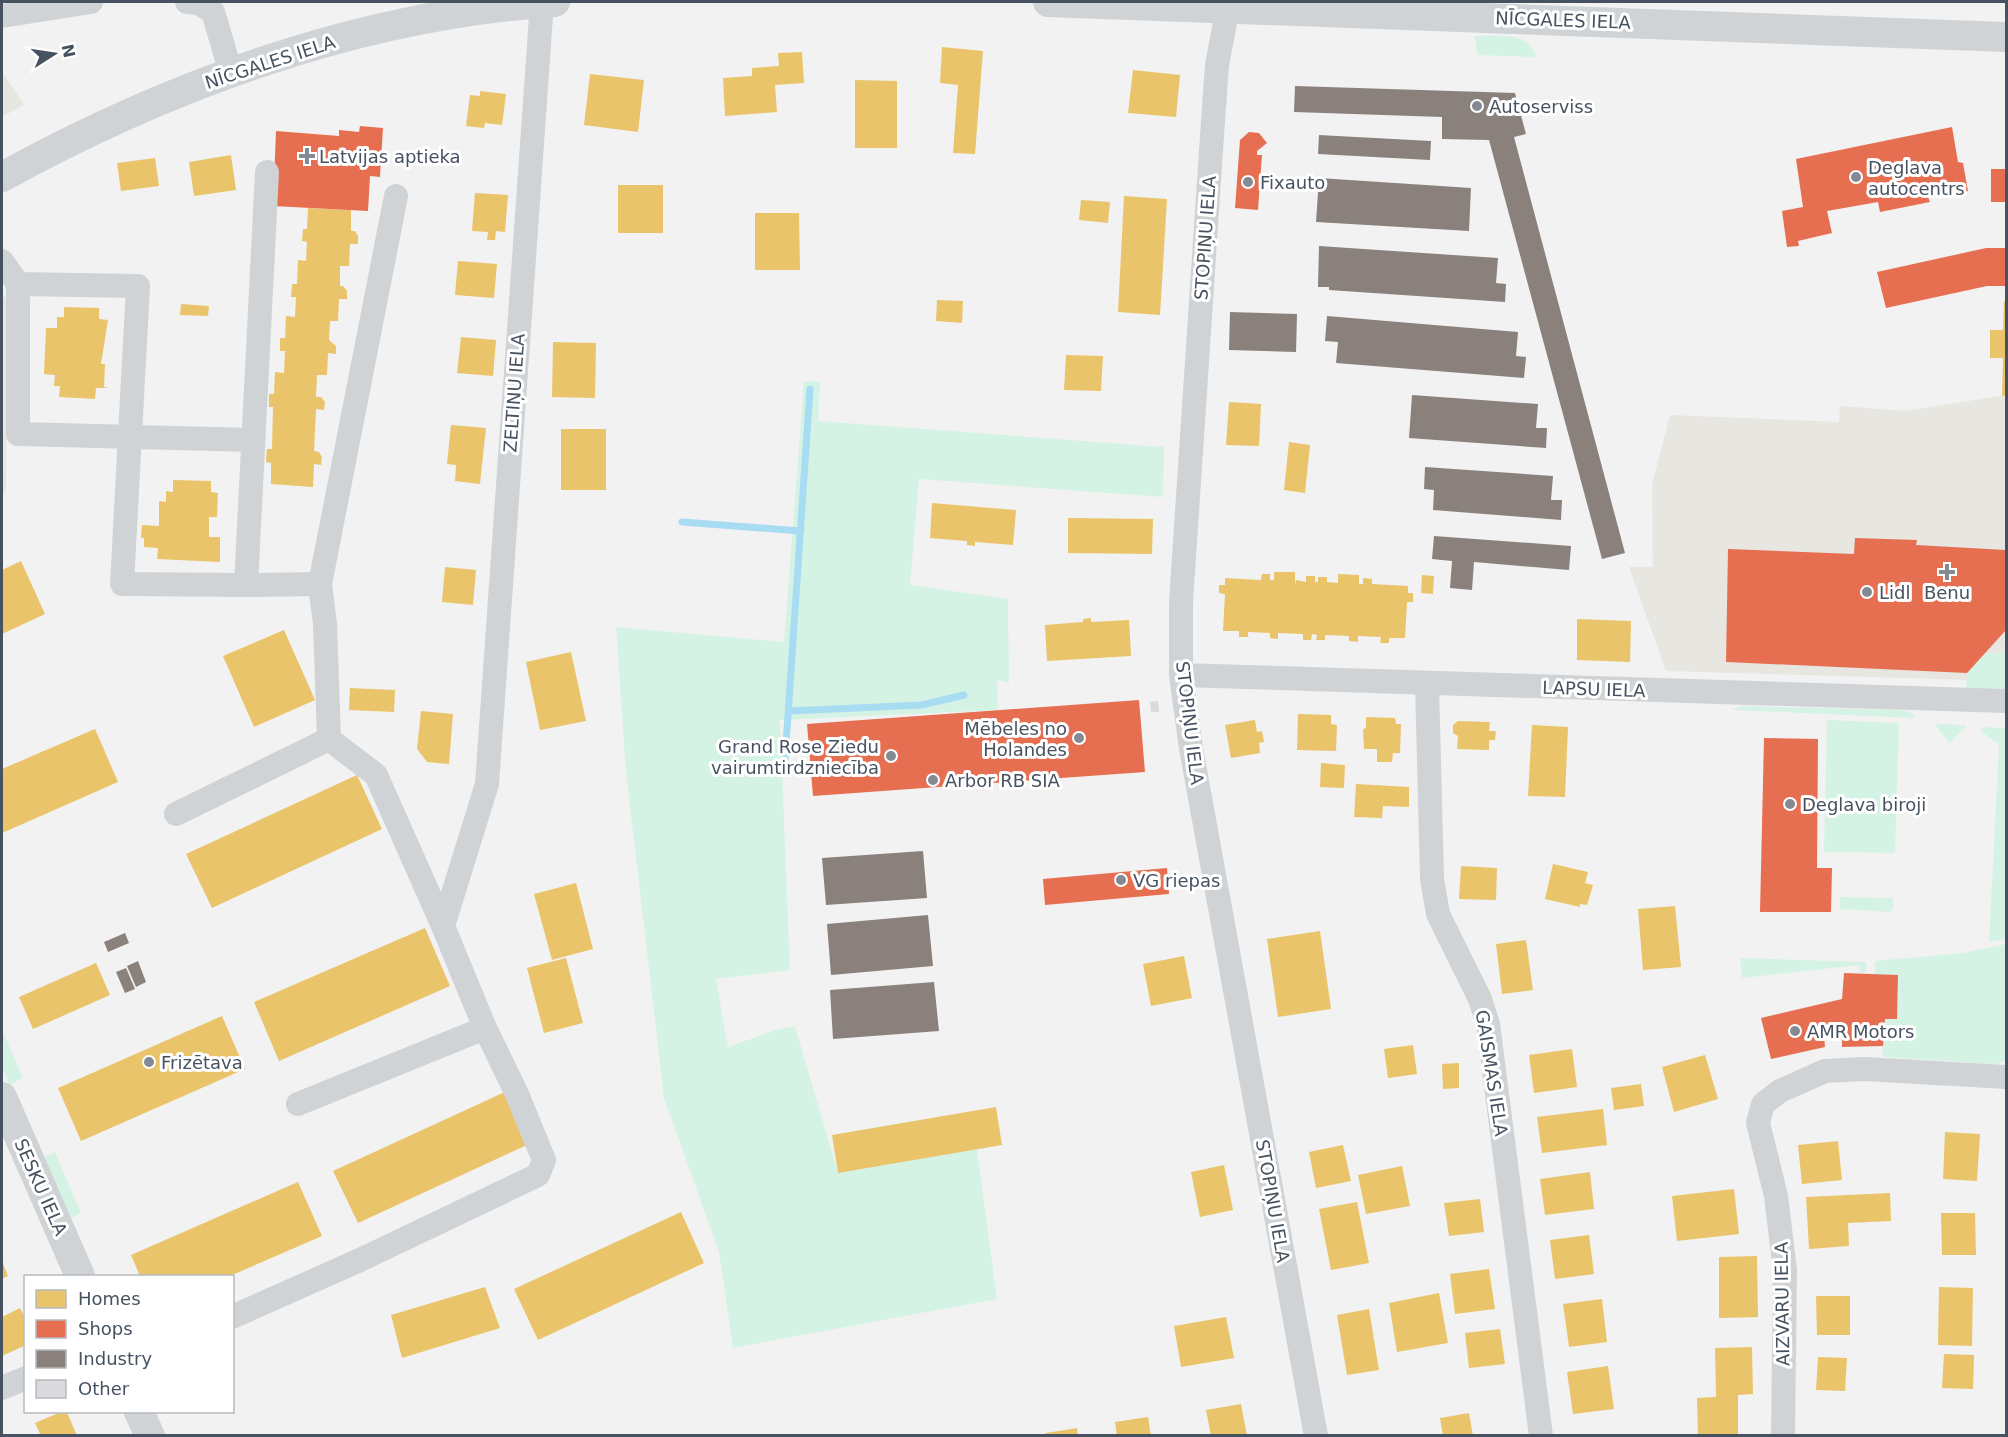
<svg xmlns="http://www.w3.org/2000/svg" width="2008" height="1437" font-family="'DejaVu Sans',sans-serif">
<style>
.commercial{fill:#e7e6e0}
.green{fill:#d5f3e4}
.homes{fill:#e9c46a}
.shops{fill:#e76f51}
.industry{fill:#8a817c}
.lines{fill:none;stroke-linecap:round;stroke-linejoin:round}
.stream{stroke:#a7dcf3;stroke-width:7}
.building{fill:#dadadd}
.minor{stroke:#d0d3d6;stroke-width:24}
.tertiary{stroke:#d0d3d6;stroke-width:30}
.poi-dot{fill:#838a94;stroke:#fff;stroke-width:2}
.labels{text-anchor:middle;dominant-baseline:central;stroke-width:6;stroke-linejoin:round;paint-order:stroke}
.street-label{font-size:18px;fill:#475261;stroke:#fff}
.poi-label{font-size:18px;fill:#475261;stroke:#fff;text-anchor:start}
</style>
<rect width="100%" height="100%" fill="#f3f2f2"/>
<!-- commercial -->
<path class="commercial" d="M2,71l22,34 -22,12z
M2,292l6,11 -2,189 -4,3z
M2006,395v286l-340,-10 -37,-104h24l-1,-82 18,-70 169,7 1,-16 65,5z"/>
<!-- green -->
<path class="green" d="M1474,36c25,1 53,-6 63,21l-59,-2z
M804,381l16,1 -2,39 346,26 -1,50 -244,-18 -9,106 98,14 1,84 -12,-3 1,30 -218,10 10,250 -74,9 12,68 51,-18 16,-3 43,147 139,-24 20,150 -264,49 -14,-96 -55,-154 -38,-326 -10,-145 168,15z
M1985,653h21v39l-40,-1 1,-18z
M1743,706l158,4 9,2 6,6 -184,-8z
M1827,720l72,3 -4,130 -71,-1z
M1935,724l30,1v3l-16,15z
M1981,727l25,1v211l-17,3 10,-197 -18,-14z
M1840,897l53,1v11l-3,3 -50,-3z
M2006,944v117l-10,3 -114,-7 3,-38h12l1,-43 -23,-2v-13l88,-8z
M1740,958l126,4v10h-6l-1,-7 -117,13z
M2,1030l21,48 -14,7 -7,-18z
M55,1152l26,61 -9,5 -5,-3 -26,-57z"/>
<!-- homes -->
<path class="homes" d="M942,47l41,4 -8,103 -22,-1 5,-68 -18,-2z
M802,52l2,31 -29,2 2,27 -52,4 -2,-38 29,-2v-8l27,-2 -1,-13z
M1133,70l47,5 -4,42 -48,-4z
M590,74l54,6 -6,52 -54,-7z
M855,80l42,1v67h-42z
M480,91l26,3 -4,31 -17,-2 -1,5 -18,-2 4,-31 10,1z
M231,155l5,35 -42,6 -5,-34z
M155,158l4,28 -38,5 -4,-28z
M618,185h45v48h-45z
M475,193l33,2 -3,37 -9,-1 -1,9h-8l1,-8 -16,-1z
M1124,196l43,3 -7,116 -42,-3z
M1081,200l29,2 -2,21 -29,-3z
M308,208l43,2v21h4l3,5v8h-8l-1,22h-9v20h3l4,5v8h-8l-1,22h-8l-1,19 7,6v8l-8,-1 -1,22h-10l-1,22h5l4,5 -1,8 -8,-1 -2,42 5,1 3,5 -1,8 -7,-1 -1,23 -42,-3v-21l-5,-1 1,-13h5l1,-42h-4v-13h5l1,-22 9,1 1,-22h-5v-13h5l1,-22 9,1 1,-20h-5l1,-13h5l1,-24 8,1 1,-19 -5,-1 1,-12h4z
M755,213h44l1,57h-45z
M458,261l39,3 -3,34 -39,-3z
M937,300l26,1 -1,22 -26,-2z
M2004,301h2v94l-4,1 1,-38h-13v-28h13z
M181,304l28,2 -1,10 -28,-1z
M64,307l35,1v11l9,1 -7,44h4l-1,23 5,1h-13l-1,11 -36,-2 1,-11h-6l1,-11 -11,-1 2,-46h11v-11h7z
M461,337l35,3 -3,36 -36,-3z
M553,342l43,1 -1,55 -43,-1z
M1066,355l37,1 -2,35 -37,-1z
M1229,402l32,2 -2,42 -33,-1z
M451,425l35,3 -6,56 -25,-3 1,-16 -9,-1z
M561,429h45v61h-45z
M1289,442l21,3 -5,48 -21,-3z
M173,480l38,1v11l7,1 -1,24h-8v20h11v25l-63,-3 1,-11 -14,-1v-9h-3l1,-13 17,1v-25l7,1v-11l7,1z
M932,503l84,7 -3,35 -38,-3v4l-8,-1v-4l-37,-3z
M1068,518l85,1 -1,35 -84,-1z
M21,561l24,53 -43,20v-64z
M445,567l31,3 -3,35 -31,-3z
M1274,572h21v14l1,-6 10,2v-6h9v6h3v-5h9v5l11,1v-9l21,1v9h4v-6l9,1v5l36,2v7h5v9h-6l-2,36h-16v5h-9l1,-6 -23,-1v6l-9,-1v-5l-24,-1v5h-9l1,-5 -5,-1 -1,6h-8v-6l-25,-1v6l-8,-1v-5l-22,-1v5h-9v-6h-16l2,-37 -6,-1v-8h6v-7l36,2 1,-6h8v6h4z
M1422,575l12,1 -1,18 -12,-1z
M1091,618v4l38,-2 2,36 -84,5 -2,-36 38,-3v-3z
M1577,619l54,2 -1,41 -53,-2z
M284,630l31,70 -61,27 -31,-71z
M571,652l15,69 -46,9 -14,-68z
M350,688l45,2 -1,22 -45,-2z
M421,711l32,3 -4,50 -22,-2 -10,-13z
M1298,714l33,1v9l6,1 -1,26 -39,-1z
M1366,717l29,1 1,6h5l-1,29h-7l-1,9h-15v-13h-13l-1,-19 3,-3z
M1255,720l2,12 5,-1 2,11 -5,1 1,10 -29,5 -6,-33z
M1458,721l32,1 -1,9h7l-1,9h-6v10l-32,-1 1,-13 -5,-3v-8z
M1532,725l36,2 -3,70 -37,-1z
M95,729l23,53 -116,51v-64z
M1321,763l24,2 -1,23 -24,-1z
M357,775l25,54 -170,79 -26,-54z
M1356,784l53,3v20l-26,-1 -1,12 -28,-1z
M1553,864l35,8 -3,11 8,2 -6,20 -7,-1v3l-35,-8z
M1461,866l36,2 -1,32 -37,-1z
M576,883l17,66 -41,11 -18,-66z
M1675,906l6,61 -38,3 -5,-61z
M425,928l25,58 -171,75 -25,-59z
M1320,931l11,78 -53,8 -11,-78z
M1526,940l7,50 -31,4 -6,-50z
M1184,956l8,42 -41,8 -8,-42z
M566,958l17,65 -39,10 -17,-65z
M96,963l14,32 -77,34 -14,-32z
M222,1016l23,53 -164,72 -23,-53z
M1413,1045l4,29 -29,4 -4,-29z
M1572,1049l5,38 -43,6 -5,-38z
M1705,1055l13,44 -44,13 -12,-45z
M1459,1063v25l-16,1 -1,-25z
M1641,1084l3,22 -30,4 -3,-22z
M507,1091l24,52 -173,80 -25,-52z
M996,1107l6,38 -164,28 -6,-38z
M1603,1109l4,36 -65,8 -5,-36z
M1945,1132l35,2 -3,47 -34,-2z
M1838,1141l4,39 -40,4 -4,-39z
M1343,1145l8,36 -35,7 -7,-36z
M1224,1165l9,45 -33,7 -9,-45z
M1402,1166l8,40 -44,8 -8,-39z
M1590,1172l4,37 -49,6 -5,-36z
M298,1182l24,54 -92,40h-90l-9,-21z
M1734,1189l5,45 -62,7 -5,-45z
M1890,1193l1,28 -43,2 1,23 -40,3 -3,-52z
M1480,1199l4,33 -35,4 -5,-33z
M1357,1202l12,61 -38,7 -12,-61z
M681,1212l23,51 -166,77 -24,-51z
M1941,1213h34l1,42h-34z
M1589,1235l5,39 -39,5 -5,-39z
M1757,1256l1,61 -39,1v-61z
M2,1261l6,15 -6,3z
M1489,1269l6,40 -40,5 -5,-40z
M485,1287l15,41 -98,30 -11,-43z
M1939,1287l34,1 -1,58 -34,-1z
M1439,1293l9,50 -51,9 -8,-49z
M1816,1296h34v39h-33z
M1602,1299l5,43 -38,5 -6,-43z
M20,1308l6,12v25l-24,11v-39z
M1369,1309l10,61 -32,5 -10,-60z
M1226,1317l8,41 -53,9 -7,-41z
M1500,1329l5,35 -36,4 -4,-35z
M1752,1347l1,47 -15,1v40l-40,1 -1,-38 19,-1 -1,-49z
M1944,1354l30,1 -1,34 -31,-1z
M1818,1357l29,1 -2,33 -29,-1z
M1608,1366l6,43 -41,5 -6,-42z
M1241,1404l6,32h-36l-5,-26z
M61,1412h6l10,24h-36l-6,-13z
M1469,1413l4,23h-30l-3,-18z
M1148,1417l3,19h-34l-2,-14z
M1077,1428l1,8h-32v-3z"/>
<!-- shops -->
<path class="shops" d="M360,126l23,2 -3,49 -10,-1 -2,35 -95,-5 3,-75 63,5v-6l20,2z
M1952,127l6,35 5,1 5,28 -4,2 -1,-3 -35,7 2,5 -50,10 -2,-10 -51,9 5,22 -34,8 1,5 -12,1 -5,-36 21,-4 -7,-48z
M1249,132l10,1 8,10 -10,8v4h5l-4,55 -23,-2 5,-68z
M1991,169h15v33h-15z
M1986,248h20v38h-19l-101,22 -9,-36z
M1855,538l62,2 -1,5 90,5v80l-39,43 -241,-11 2,-113 126,5z
M1139,700l6,72 -332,24 -6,-72z
M1764,738l54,1 -1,129h15l-1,44h-71z
M1167,868l2,26 -124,11 -2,-26z
M1844,973l54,2 -1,44h-12l-2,27 -41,1v-10l-18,-1 1,11 -54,12 -10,-41 81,-19z"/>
<!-- industry -->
<path class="industry" d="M1295,86l220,7 11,41 -12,3 111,416 -23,6 -113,-419 -47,-1v-22l-148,-5z
M1319,135l112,6 -1,19 -112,-6z
M1319,178l152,10 -2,43 -153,-9z
M1319,246l179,12 -2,25 10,1 -1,18 -176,-12v-3h-11z
M1230,312l67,2 -1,38 -67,-2z
M1327,316l191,16 -2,24 10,1 -2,21 -188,-15 2,-21 -13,-1z
M1412,395l126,9 -2,24h11l-1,20 -137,-10z
M1425,467l128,9 -2,24h11l-1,20 -128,-10 1,-20 -10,-1z
M1434,536l137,10 -2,24 -95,-8 -2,28 -22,-2 2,-27 -20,-2z
M923,851l4,47 -101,7 -4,-47z
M928,915l5,51 -102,9 -4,-51z
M125,933l4,10 -21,9 -4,-10z
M138,961l8,21 -10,5 -9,-21z
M126,968l9,21 -10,4 -9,-21z
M934,982l5,49 -106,8 -3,-49z"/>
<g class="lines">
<!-- stream -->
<path class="stream" d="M682,522l119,9
M789,711l133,-6 42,-10
M785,759l25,-370"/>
</g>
<!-- building -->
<path class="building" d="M1158,701l1,11h-8l-1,-10z"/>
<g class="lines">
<!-- minor -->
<path class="minor" d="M187,2l11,1 15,9 18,61
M1229,2l-12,63 -4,56 -32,481v73l10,73 125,688
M2,16l89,-14
M2,261l16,23
M253,440l-235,-6v-150l120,2 -16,298 124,1 21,-413
M320,584l5,40 4,115 47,36 67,151
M246,585l74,-1 76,-388
M1181,675l825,26
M1427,683l5,196 6,35 42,85 8,25 53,412
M176,814l153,-75
M485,1028l-42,-102 44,-142 55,-782
M232,1317l128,-57 178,-85 6,-15 -27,-66 -32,-66 -187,76
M2,1388l24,-10
M1783,1436l2,-166 -9,-74 -18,-73 5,-19 17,-13 45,-20 39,-2 142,8"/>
<!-- tertiary -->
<path class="tertiary" d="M1048,2l958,35
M2,177c169,-93 359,-162 553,-175
M2,1097l78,179
M139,1412l11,24"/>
</g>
<!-- markers -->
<g class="poi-dot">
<circle cx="1477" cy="106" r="6"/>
<path d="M304 147h6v6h6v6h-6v6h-6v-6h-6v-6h6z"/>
<circle cx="1856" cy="177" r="6"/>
<circle cx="1248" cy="182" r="6"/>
<path d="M1944 563h6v6h6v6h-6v6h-6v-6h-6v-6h6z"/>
<circle cx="1867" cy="592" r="6"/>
<circle cx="1079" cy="738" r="6"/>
<circle cx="891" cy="756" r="6"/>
<circle cx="933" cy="780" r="6"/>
<circle cx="1790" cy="804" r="6"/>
<circle cx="1121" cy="880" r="6"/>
<circle cx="1795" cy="1031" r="6"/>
<circle cx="149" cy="1062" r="6"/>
</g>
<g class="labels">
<!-- street labels -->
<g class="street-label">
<text transform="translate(1563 20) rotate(2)">NĪCGALES IELA</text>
<text transform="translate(270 62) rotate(-18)">NĪCGALES IELA</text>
<text transform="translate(1205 238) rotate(-86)">STOPIŅU IELA</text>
<text transform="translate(514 393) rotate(-86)">ZELTIŅU IELA</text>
<text transform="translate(1594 689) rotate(2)">LAPSU IELA</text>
<text transform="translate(1190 723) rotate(83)">STOPIŅU IELA</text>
<text transform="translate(1492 1073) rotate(81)">GAISMAS IELA</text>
<text transform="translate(41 1187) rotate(66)">SESKU IELA</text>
<text transform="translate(1273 1201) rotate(80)">STOPIŅU IELA</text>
<text transform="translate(1782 1304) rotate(-91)">AIZVARU IELA</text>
</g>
<!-- poi labels -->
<g class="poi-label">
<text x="1489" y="106">Autoserviss</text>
<text x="319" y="156">Latvijas aptieka</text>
<text x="1868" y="167">Deglava<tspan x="1868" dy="21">autocentrs</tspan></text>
<text x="1260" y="182">Fixauto</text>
<text x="1879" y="592">Lidl</text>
<text x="1947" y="592" text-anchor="middle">Benu</text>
<text x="1067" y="728" text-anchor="end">Mēbeles no<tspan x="1067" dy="21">Holandes</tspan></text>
<text x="879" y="746" text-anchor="end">Grand Rose Ziedu<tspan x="879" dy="21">vairumtirdzniecība</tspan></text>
<text x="945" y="780">Arbor RB SIA</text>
<text x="1802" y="804">Deglava biroji</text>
<text x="1133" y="880">VG riepas</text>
<text x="1807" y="1031">AMR Motors</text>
<text x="161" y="1062">Frizētava</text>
</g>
</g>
<!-- border -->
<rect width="2008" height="1437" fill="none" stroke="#475261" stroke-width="6"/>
<!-- legend -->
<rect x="24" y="1275" width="210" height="138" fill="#ffffff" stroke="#b5bac0" stroke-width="1.5"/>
<rect x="36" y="1290" width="30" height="18" fill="#e9c46a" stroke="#b5bac0" stroke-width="1.5"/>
<text x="78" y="1305" font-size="18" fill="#475261">Homes</text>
<rect x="36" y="1320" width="30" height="18" fill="#e76f51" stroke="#b5bac0" stroke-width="1.5"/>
<text x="78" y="1335" font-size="18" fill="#475261">Shops</text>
<rect x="36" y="1350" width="30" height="18" fill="#8a817c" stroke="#b5bac0" stroke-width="1.5"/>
<text x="78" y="1365" font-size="18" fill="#475261">Industry</text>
<rect x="36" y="1380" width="30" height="18" fill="#dadadd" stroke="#b5bac0" stroke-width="1.5"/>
<text x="78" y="1395" font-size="18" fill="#475261">Other</text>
<!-- north arrow -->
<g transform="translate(54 54) rotate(78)" stroke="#ffffff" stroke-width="4.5" paint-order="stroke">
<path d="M0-4.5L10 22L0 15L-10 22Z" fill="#475261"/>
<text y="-9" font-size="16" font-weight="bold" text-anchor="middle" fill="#475261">N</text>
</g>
</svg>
